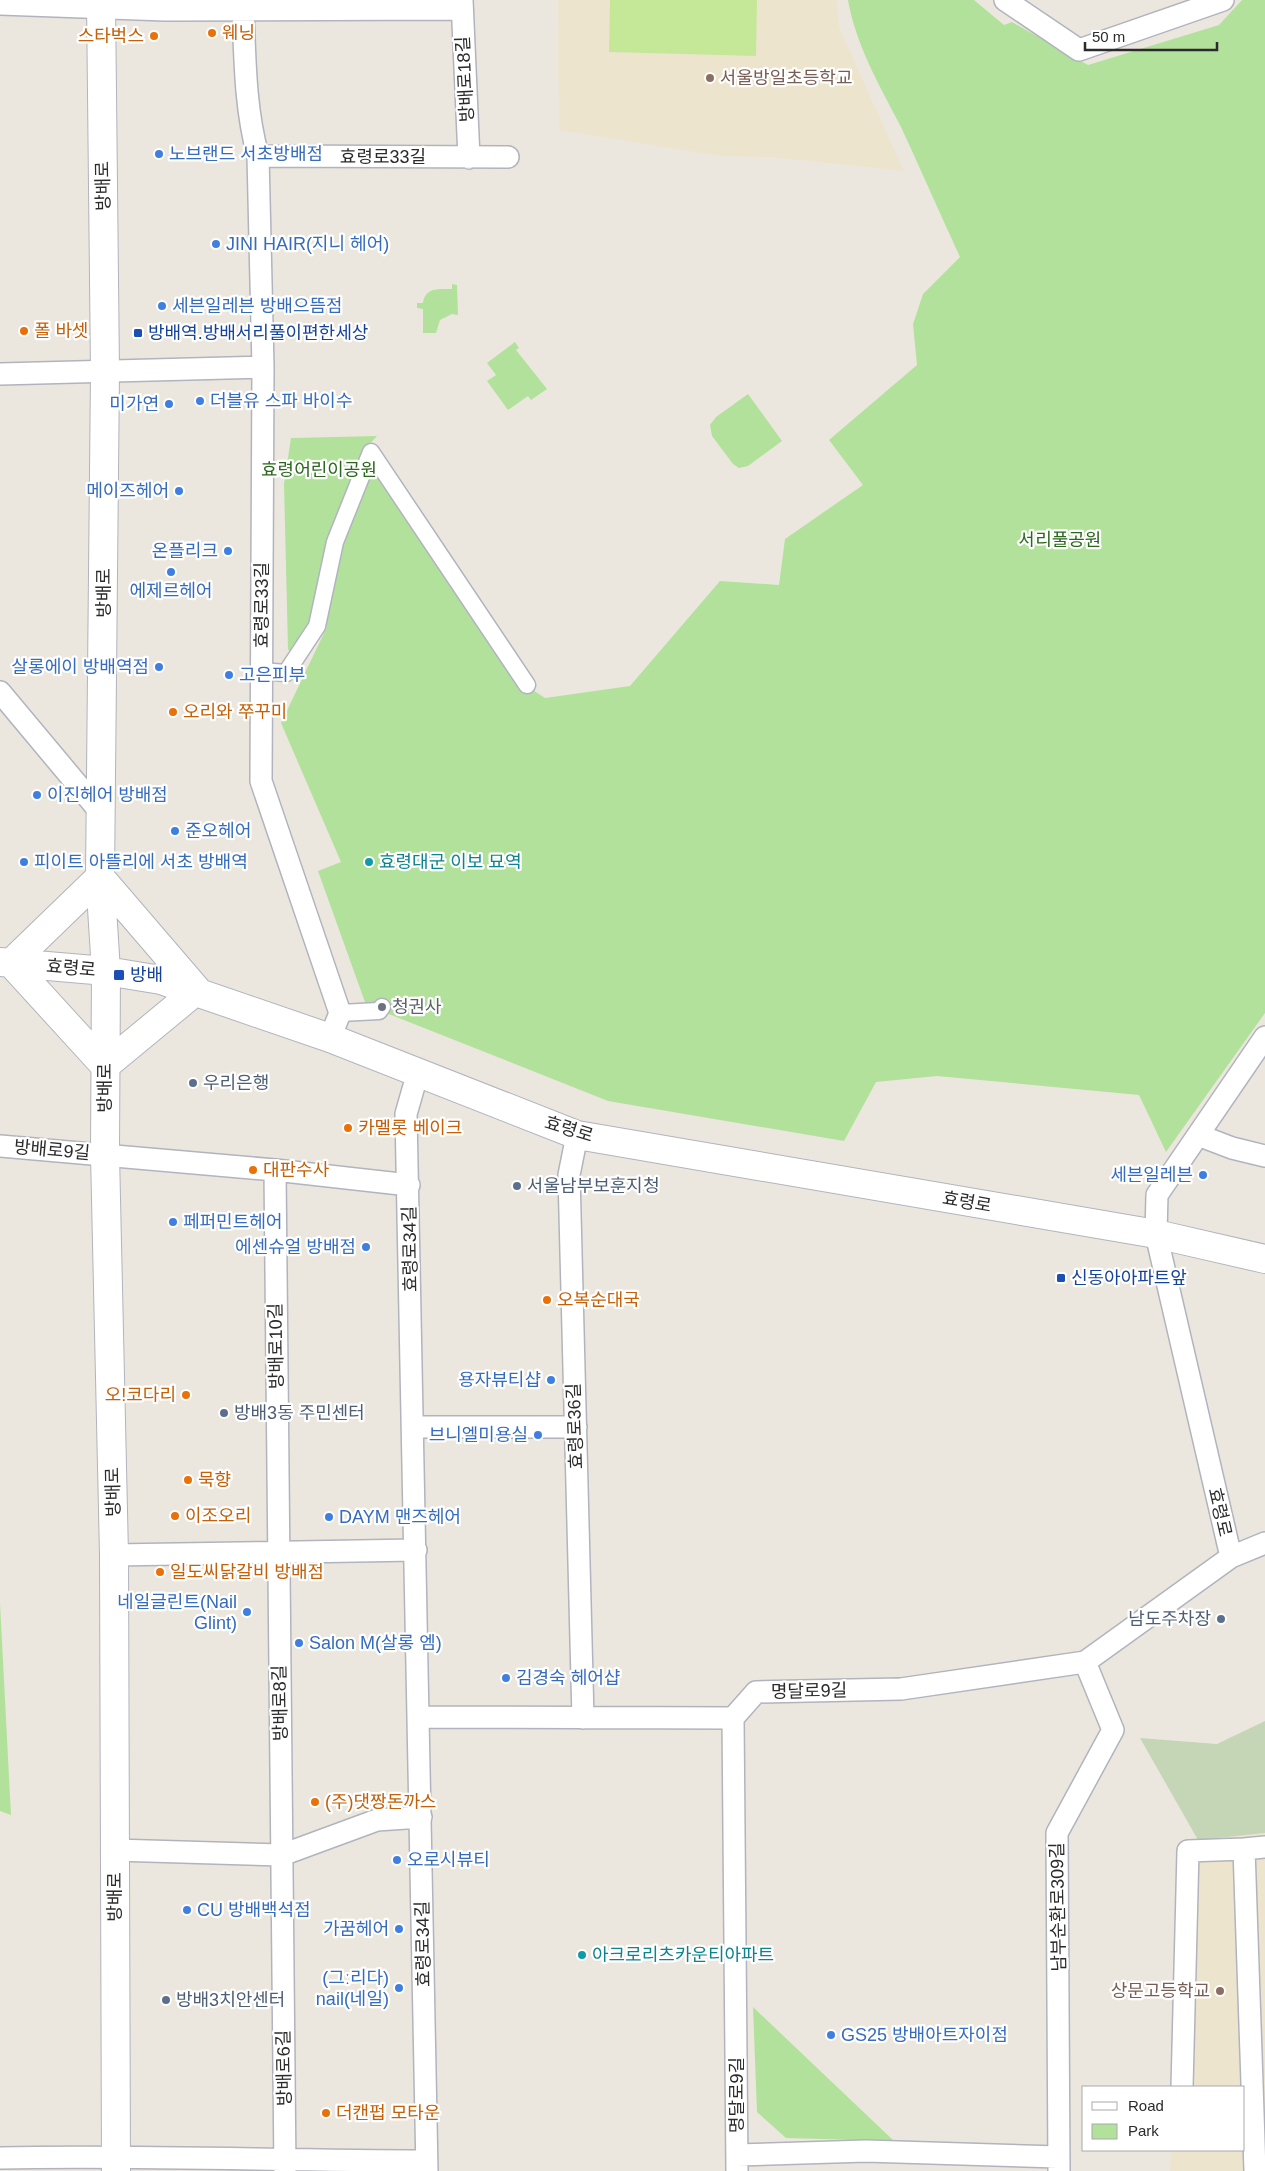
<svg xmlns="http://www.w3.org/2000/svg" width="1265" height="2171" font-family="Arial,'Noto Sans KR',sans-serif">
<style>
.education{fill:#ede4ce}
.green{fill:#b2e19c}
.cemetery{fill:#c5d6b6}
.pitch{fill:#c5e898}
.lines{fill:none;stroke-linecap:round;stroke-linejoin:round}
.pedestrian-casing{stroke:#b1b4be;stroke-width:19}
.minor-casing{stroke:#b1b4be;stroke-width:24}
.secondary-casing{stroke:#b1b4be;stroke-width:30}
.pedestrian{stroke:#fff;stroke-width:16}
.minor{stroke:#fff;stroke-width:21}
.secondary{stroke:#fff;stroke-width:28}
.food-dot{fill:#e8710a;stroke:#fff;stroke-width:2}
.education-dot{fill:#8d6e63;stroke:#fff;stroke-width:2}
.shop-dot{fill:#3f7fe0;stroke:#fff;stroke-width:2}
.transit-dot{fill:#1a4fb4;stroke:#fff;stroke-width:2}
.culture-dot{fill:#0f9aa8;stroke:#fff;stroke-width:2}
.worship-dot{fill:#6b7280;stroke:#fff;stroke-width:2}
.service-dot{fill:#5c6f8a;stroke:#fff;stroke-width:2}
.labels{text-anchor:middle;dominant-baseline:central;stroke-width:4.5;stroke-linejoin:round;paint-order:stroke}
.food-label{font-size:18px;fill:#c56008;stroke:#fff;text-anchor:start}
.education-label{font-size:18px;fill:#785e54;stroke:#fff;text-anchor:start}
.street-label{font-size:18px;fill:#2b2b2b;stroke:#fff}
.shop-label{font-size:18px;fill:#366cbe;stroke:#fff;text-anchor:start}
.transit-label{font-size:18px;fill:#164399;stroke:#fff;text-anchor:start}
.park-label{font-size:18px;fill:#2b671d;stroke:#fff}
.culture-label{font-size:18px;fill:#0d838f;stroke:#fff;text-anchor:start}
.worship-label{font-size:18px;fill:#5b616d;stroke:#fff;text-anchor:start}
.service-label{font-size:18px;fill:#4e5e75;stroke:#fff;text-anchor:start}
</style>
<rect width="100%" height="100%" fill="#ece7de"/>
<!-- education -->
<path class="education" d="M558,0h279l2,27 65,144 -134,-14 -50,-1 -161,-26z
M1265,1833v338h-95l1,-21h73v-63h-72l6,-245z"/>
<!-- green -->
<path class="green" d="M848,0h126l30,25 8,-3 76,43 131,-40 23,-25h23v1013l-99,139 -27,-57 -202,-19 -61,6 -32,59 -236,-40 -242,-96 -48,-134 23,-9 -60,-139 45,-94 11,-87 35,-79 150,220 23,15 85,-12 90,-105 59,4 6,-46 78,-54 -34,-45 88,-75 -4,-41 10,-30 37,-37c-20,-43 -39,-87 -59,-130 -21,-41 -45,-81 -53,-127z
M452,284l5,1 1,30 -6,-1 -12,6 -4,13h-13v-24l-6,-1v-5h6c2,-16 16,-14 29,-14z
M515,342l4,6 -3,2 31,39 -16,11 -3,-4 -20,14 -21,-29 9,-6 -9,-12z
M748,394l34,47 -34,25 -9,2 -6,-4 -21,-28 -2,-11 6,-8z
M377,436l-15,16 -32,82 -16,89 -19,28 -7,-1 -4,-166 7,-46z
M0,1603l11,212 -11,-4z
M753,2007l141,134 -108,-3 -29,-26z"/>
<!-- cemetery -->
<path class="cemetery" d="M1265,1721v112l-67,7 -58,-102 77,6z"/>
<!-- pitch -->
<path class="pitch" d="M610,0h147l-1,56 -147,-4z"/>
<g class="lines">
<defs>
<path id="pedestrian" d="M261,671l25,2 31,-47 18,-84 36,-90 156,233
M340,1013l39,-2 3,-4"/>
<path id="minor" d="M462,0l7,158
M1005,0l74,50 144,-50
M0,4l165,6 297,-1
M243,10c2,50 2,98 15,146l5,211 -2,414 79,232 -10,25
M258,156l250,1
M0,374l263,-7
M0,692l102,122
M418,1072l-12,42 21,1057
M577,1135l-8,40 14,543
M1198,1135l34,13 33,8
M0,1146l275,24 134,15
M275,1170l10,1001
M413,1427h163
M114,1555l302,-5
M1231,1557l-75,-323 1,-39 108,-158
M419,1717l314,1
M115,1850l167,5 95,-35 44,-3
M1182,2087l6,-236 56,-2
M737,2155l129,-4 192,6
M0,2158c142,-3 284,3 426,3
M737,2171l-4,-453 23,-26 145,-3 184,-27 146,-105 34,-14
M1059,2171l-2,-338 56,-103 -28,-68
M1255,2171l-11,-322 21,-2"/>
<path id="secondary" d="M101,0l4,372 -5,505 6,94 -1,183 9,401 2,616
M100,877l97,113 -92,76 -94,-103z
M0,962l106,9 55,9 169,58 247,97 579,99 109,25"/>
</defs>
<!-- pedestrian casing -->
<use href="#pedestrian" class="pedestrian-casing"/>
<!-- minor casing -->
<use href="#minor" class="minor-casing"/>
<!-- secondary casing -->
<use href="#secondary" class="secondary-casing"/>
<!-- pedestrian -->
<use href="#pedestrian" class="pedestrian"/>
<!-- minor -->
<use href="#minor" class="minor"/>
<!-- secondary -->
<use href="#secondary" class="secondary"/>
</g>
<!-- markers -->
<g class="food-dot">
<circle cx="212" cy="33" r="5"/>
<circle cx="154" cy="36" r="5"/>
<circle cx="24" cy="331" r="5"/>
<circle cx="173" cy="712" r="5"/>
<circle cx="348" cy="1128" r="5"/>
<circle cx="253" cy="1170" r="5"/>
<circle cx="547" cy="1300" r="5"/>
<circle cx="186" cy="1395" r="5"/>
<circle cx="188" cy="1480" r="5"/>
<circle cx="175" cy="1516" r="5"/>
<circle cx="160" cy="1572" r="5"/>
<circle cx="315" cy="1802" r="5"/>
<circle cx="326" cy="2113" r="5"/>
</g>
<g class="education-dot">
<circle cx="710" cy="78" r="5"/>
<circle cx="1220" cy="1991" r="5"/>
</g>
<g class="shop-dot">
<circle cx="159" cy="154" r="5"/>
<circle cx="216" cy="244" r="5"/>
<circle cx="162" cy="306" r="5"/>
<circle cx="200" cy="401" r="5"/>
<circle cx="169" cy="404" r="5"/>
<circle cx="179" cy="491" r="5"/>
<circle cx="228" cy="551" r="5"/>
<circle cx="171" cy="572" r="5"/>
<circle cx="159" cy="667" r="5"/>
<circle cx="229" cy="675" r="5"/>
<circle cx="37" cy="795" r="5"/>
<circle cx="175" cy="831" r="5"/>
<circle cx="24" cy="862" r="5"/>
<circle cx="1203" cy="1175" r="5"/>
<circle cx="173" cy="1222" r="5"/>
<circle cx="366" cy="1247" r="5"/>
<circle cx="551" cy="1380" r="5"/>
<circle cx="538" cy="1435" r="5"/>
<circle cx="329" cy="1517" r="5"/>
<circle cx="247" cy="1612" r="5"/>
<circle cx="299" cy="1643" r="5"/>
<circle cx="506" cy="1678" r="5"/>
<circle cx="397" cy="1860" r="5"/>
<circle cx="187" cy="1910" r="5"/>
<circle cx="399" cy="1929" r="5"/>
<circle cx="399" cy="1988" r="5"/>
<circle cx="831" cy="2035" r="5"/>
</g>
<g class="transit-dot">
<rect x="133" y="328" width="10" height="10" rx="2.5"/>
<rect x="113" y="969" width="12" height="12" rx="2.5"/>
<rect x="1056" y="1273" width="10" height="10" rx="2.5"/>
</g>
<g class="culture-dot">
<circle cx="369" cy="862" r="5"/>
<circle cx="582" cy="1955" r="5"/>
</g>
<circle class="worship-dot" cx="382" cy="1007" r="5"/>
<g class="service-dot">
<circle cx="193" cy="1083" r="5"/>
<circle cx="517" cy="1186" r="5"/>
<circle cx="224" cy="1413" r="5"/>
<circle cx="1221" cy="1619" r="5"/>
<circle cx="166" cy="2000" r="5"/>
</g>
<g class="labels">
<!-- food labels -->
<g class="food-label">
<text x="222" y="33">웨닝</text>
<text x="144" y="36" text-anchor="end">스타벅스</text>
<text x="34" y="331">폴 바셋</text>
<text x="183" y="712">오리와 쭈꾸미</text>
<text x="358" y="1128">카멜롯 베이크</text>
<text x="263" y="1170">대판수사</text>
<text x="557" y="1300">오복순대국</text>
<text x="176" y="1395" text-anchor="end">오!코다리</text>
<text x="198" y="1480">묵향</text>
<text x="185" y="1516">이조오리</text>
<text x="170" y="1572">일도씨닭갈비 방배점</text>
<text x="325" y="1802">(주)댓짱돈까스</text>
<text x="336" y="2113">더캔펍 모타운</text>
</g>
<!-- education labels -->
<g class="education-label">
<text x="720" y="78">서울방일초등학교</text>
<text x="1210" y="1991" text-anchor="end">상문고등학교</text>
</g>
<!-- street labels -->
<g class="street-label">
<text transform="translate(465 79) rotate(-93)">방배로18길</text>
<text x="383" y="157">효령로33길</text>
<text transform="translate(103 186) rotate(-91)">방배로</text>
<text transform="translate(104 593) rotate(-90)">방배로</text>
<text transform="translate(262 605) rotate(-90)">효령로33길</text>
<text transform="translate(71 968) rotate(5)">효령로</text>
<text transform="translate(105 1088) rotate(-90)">방배로</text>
<text transform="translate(569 1129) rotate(17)">효령로</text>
<text transform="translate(52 1150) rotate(5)">방배로9길</text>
<text transform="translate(967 1202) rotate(10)">효령로</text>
<text transform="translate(410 1249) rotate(-91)">효령로34길</text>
<text transform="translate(276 1346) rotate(-91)">방배로10길</text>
<text transform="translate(575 1426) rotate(-92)">효령로36길</text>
<text transform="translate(113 1492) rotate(-91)">방배로</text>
<text transform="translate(1220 1512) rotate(77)">효령로</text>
<text transform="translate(809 1691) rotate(-1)">명달로9길</text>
<text transform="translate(280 1703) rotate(-91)">방배로8길</text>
<text transform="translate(115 1897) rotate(-90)">방배로</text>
<text transform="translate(1058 1907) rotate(-91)">남부순환로309길</text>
<text transform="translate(423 1944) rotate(-91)">효령로34길</text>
<text transform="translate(284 2068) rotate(-91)">방배로6길</text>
<text transform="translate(737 2095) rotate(-90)">명달로9길</text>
</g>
<!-- shop labels -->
<g class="shop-label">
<text x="169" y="154">노브랜드 서초방배점</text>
<text x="226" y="244">JINI HAIR(지니 헤어)</text>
<text x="172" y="306">세븐일레븐 방배으뜸점</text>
<text x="210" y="401">더블유 스파 바이수</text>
<text x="159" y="404" text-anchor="end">미가연</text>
<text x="169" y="491" text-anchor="end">메이즈헤어</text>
<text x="218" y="551" text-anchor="end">온플리크</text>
<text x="171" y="591" text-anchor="middle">에제르헤어</text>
<text x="149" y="667" text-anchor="end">살롱에이 방배역점</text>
<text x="239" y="675">고은피부</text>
<text x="47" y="795">이진헤어 방배점</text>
<text x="185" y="831">준오헤어</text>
<text x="34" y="862">피이트 아뜰리에 서초 방배역</text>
<text x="1193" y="1175" text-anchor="end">세븐일레븐</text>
<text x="183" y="1222">페퍼민트헤어</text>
<text x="356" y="1247" text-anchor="end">에센슈얼 방배점</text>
<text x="541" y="1380" text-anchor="end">용자뷰티샵</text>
<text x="528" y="1435" text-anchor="end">브니엘미용실</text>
<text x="339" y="1517">DAYM 맨즈헤어</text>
<text x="237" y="1602" text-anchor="end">네일글린트(Nail<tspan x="237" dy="21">Glint)</tspan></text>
<text x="309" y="1643">Salon M(살롱 엠)</text>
<text x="516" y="1678">김경숙 헤어샵</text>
<text x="407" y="1860">오로시뷰티</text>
<text x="197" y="1910">CU 방배백석점</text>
<text x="389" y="1929" text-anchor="end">가꿈헤어</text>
<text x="389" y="1978" text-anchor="end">(그ː리다)<tspan x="389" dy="21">nail(네일)</tspan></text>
<text x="841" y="2035">GS25 방배아트자이점</text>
</g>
<!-- transit labels -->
<g class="transit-label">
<text x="148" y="333">방배역.방배서리풀이편한세상</text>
<text x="130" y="975">방배</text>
<text x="1071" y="1278">신동아아파트앞</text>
</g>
<!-- park labels -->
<g class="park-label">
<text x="319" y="470">효령어린이공원</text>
<text x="1060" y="540">서리풀공원</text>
</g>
<!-- culture labels -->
<g class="culture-label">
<text x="379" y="862">효령대군 이보 묘역</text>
<text x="592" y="1955">아크로리츠카운티아파트</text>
</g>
<!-- worship labels -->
<g class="worship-label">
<text x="392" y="1007">청권사</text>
</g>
<!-- service labels -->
<g class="service-label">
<text x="203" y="1083">우리은행</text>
<text x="527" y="1186">서울남부보훈지청</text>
<text x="234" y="1413">방배3동 주민센터</text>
<text x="1211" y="1619" text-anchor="end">남도주차장</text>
<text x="176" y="2000">방배3치안센터</text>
</g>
</g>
<!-- legend -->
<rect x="1082" y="2086" width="162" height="65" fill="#ffffff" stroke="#aaaaaa"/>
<rect x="1092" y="2102" width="25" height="8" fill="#ffffff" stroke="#aaaaaa"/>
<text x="1128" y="2111" font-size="15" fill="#2b2b2b">Road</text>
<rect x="1092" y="2124" width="25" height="15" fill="#b2e19c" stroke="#aaaaaa"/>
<text x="1128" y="2136" font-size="15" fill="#2b2b2b">Park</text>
<!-- scale -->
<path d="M1085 42v8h132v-8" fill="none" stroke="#2b2b2b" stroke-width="2.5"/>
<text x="1092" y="42" font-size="15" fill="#2b2b2b" stroke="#ffffff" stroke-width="4" paint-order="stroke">50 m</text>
</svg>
